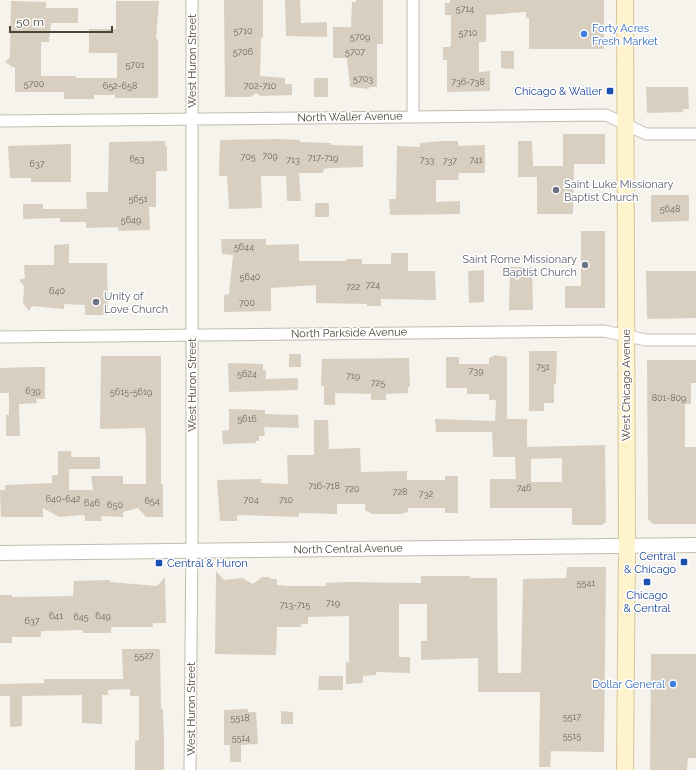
<svg xmlns="http://www.w3.org/2000/svg" width="696" height="770" font-family="Raleway,sans-serif">
<style>
.building{fill:#d8cfc1;fill-rule:evenodd}
.lines{fill:none;stroke-linecap:round;stroke-linejoin:round}
.minor-casing{stroke:#c2bbae;stroke-width:13}
.tertiary-casing{stroke:#c2bbae;stroke-width:16}
.secondary-casing{stroke:#d6c79b;stroke-width:18}
.minor{stroke:#fff;stroke-width:11}
.tertiary{stroke:#fff;stroke-width:14}
.secondary{stroke:#fff3cd;stroke-width:16}
.shop-dot{fill:#3f7fe0;stroke:#fff;stroke-width:1.5}
.transit-dot{fill:#1a4fb4;stroke:#fff;stroke-width:1.5}
.worship-dot{fill:#6b7280;stroke:#fff;stroke-width:1.5}
.labels{text-anchor:middle;dominant-baseline:central;stroke-width:3;stroke-linejoin:round;paint-order:stroke}
.number-label{font-size:9px;fill:#6e675b}
.shop-label{font-size:11px;fill:#366cbe;stroke:#fff;text-anchor:start}
.street-label{font-size:11px;fill:#4b4439;stroke:#fff}
.transit-label{font-size:11px;fill:#164399;stroke:#fff;text-anchor:end}
.worship-label{font-size:11px;fill:#5b616d;stroke:#fff;text-anchor:start}
</style>
<rect width="100%" height="100%" fill="#f6f3ec"/>
<!-- building -->
<path class="building" d="M224,0h39v38h-2l-1,38 25,2v6h7v11l-31,1 -5,-3 -5,4h-26z
M285,0h15l1,23 26,-1v15l-41,-1z
M356,0h27v44h-6v43h-8v2l-19,-2 -3,-29h-14v-31h18l1,-25h4z
M450,0h154v49h-75v-31h-3v-6l-40,3v27h-7v30l11,-1v20l-43,1v-32h-4v-13h7l1,-2v-30h-6v-12h5z
M11,1l35,1v6h32v15h-27l-2,19h-8v34h35v2h41v-25h-28v-24h27v-28h43l-3,37 2,2v58h-43v-3h-21v4h-30v-7h-49v-25h-3l-7,-5 5,-5v-6z
M501,51h13v18l-13,-1z
M314,78h14v19h-14z
M646,87h42l1,22h-6v3l-36,1z
M563,134h42v30h-31l-1,50h-36v-37h-19v-36h14l1,25h30z
M277,139l23,1v2l31,1v2l32,1v21l-31,1 -8,1 -1,4h-24l2,28h-14l-1,-25h-25l1,32 -33,1 -2,-33h-8l1,-36z
M165,141v5h2v25h-11v36h-7l1,23 -31,1 -1,-4 -32,1v-6h-26v-4l-37,1v-15h20v5h44l-1,-17h22l1,-50z
M443,141h15v5l27,-1v28h-26l-1,7h-22v22l24,-1v13l-70,1 -1,-16h7l1,-53 23,1v-4z
M71,144v38h-40v-4h-21l-2,-32z
M651,195h38v26l-38,1z
M315,203h14v14h-14z
M581,231h24v77h-40v-22h16z
M221,239h45v6l33,-1v17h47v-2h16v5h29v-11h17v18h27l1,29 -55,-1v7h-14v-2l-51,-1v-18l-45,3v23l-47,1v-17l5,-1 4,-39 -11,-1z
M69,244v19h38l1,52h-23v-10l-21,-1v5l-32,-3 -3,5 -6,-8 1,-17 -5,-6 6,-2 -1,-13h30v-20z
M510,267h22l1,43h-24z
M484,270v32l-15,1 -1,-32z
M646,271h50v47l-49,1z
M529,351h28l-1,33h-2v19h-10v8h-15z
M289,354h12v13h-12z
M495,355l12,2v62h20v28l78,-2 1,77 -4,3h-30v-17h-82v-29h26l-1,-22h-22l-1,-25h-56l-1,-13 60,2 1,-21h-7v-6h-22v-6h-21v-31h13v7h30v-6zM562,458v24h-31v-23z
M101,356h60v128h2v33h-17l-8,-9 -15,4v5l-22,-1 1,5h-17v-5l-2,-1 -24,2 -16,-9v9h-42l-1,-27h5v-5l47,-2v-8h6v-24h13v6h29v12h-31v21h24l-2,-14h32v8h23v-44l-1,-12 -45,1z
M409,358l1,29h-2v6l-22,1v6h-15v-6l-36,-1v12h-11v-19h-3l1,-27z
M647,360h49v23h-5v21h-6v43h11v77h-43l-5,-5z
M228,363l35,1v6h3v9l32,-1v12l-69,2z
M32,367h13v32h-9l1,4 -18,1 1,32h-14v-21h3v-22h-9v-25z
M229,409l36,1v4l33,1 1,13 -35,-1 1,9h-6v5h-3v2l-33,1 -1,-13 7,-1z
M314,420h14l1,29 31,-1 1,24 46,-1v9h38v-4h13v37h-13v-5h-37v4l-7,2h-29l-7,-4v-6h-28v10l-38,-1v4l-60,-2 -2,1v5h-17l-3,-41 44,-1v4l27,1 -1,-29h27z
M567,567h39l-2,185 -53,-1 -1,16h-11l1,-75h-62v-34l-57,2v-19h6v-37h-28v53h11v16l-34,-1v3l-13,1v7l-17,1v-22h3v-46l-41,1v7h-7v3h-24l-1,28 -61,-1 1,-83 8,9 18,-2 11,6 9,-7h7l2,2h6v6l11,1h38v-3l20,-1 75,1v-7h49v2h27l1,95h23l2,-94 43,-1z
M165,577l1,46h-13v4h-42v6h-28v-3l-42,1v6h-29v6h-12v-48h12v2l61,-1 1,-15 36,-1v2l47,4z
M122,649h37l1,2 1,58h2l1,32v28l-2,1h-27v-29l4,-1v-44h-9v-7l-22,1v5h-6v29l-20,-1v-28l-60,1v30l-12,1v-31h-10v-12l44,-1v-4h79z
M651,654h45v104h-8l-1,12h-37z
M319,676h24v14h-25z
M248,709v3h8l2,32 -17,1v17h-11v-17h-6v-35z
M281,711l12,1v12h-12z"/>
<g class="lines">
<defs>
<path id="minor" d="M413,117v-117
M0,121l606,-6 40,19h50
M0,337l604,-6 42,9h50
M190,770l2,-239v-531"/>
<path id="tertiary" d="M0,553l696,-8"/>
<path id="secondary" d="M625,0l2,546 -2,224"/>
</defs>
<!-- minor casing -->
<use href="#minor" class="minor-casing"/>
<!-- tertiary casing -->
<use href="#tertiary" class="tertiary-casing"/>
<!-- secondary casing -->
<use href="#secondary" class="secondary-casing"/>
<!-- minor -->
<use href="#minor" class="minor"/>
<!-- tertiary -->
<use href="#tertiary" class="tertiary"/>
<!-- secondary -->
<use href="#secondary" class="secondary"/>
</g>
<!-- markers -->
<g class="shop-dot">
<circle cx="584" cy="34" r="4"/>
<circle cx="673" cy="684" r="4"/>
</g>
<g class="transit-dot">
<rect x="606" y="87" width="8" height="8" rx="2"/>
<rect x="680" y="558" width="8" height="8" rx="2"/>
<rect x="155" y="559" width="8" height="8" rx="2"/>
<rect x="643" y="578" width="8" height="8" rx="2"/>
</g>
<g class="worship-dot">
<circle cx="556" cy="190" r="4"/>
<circle cx="585" cy="265" r="4"/>
<circle cx="96" cy="302" r="4"/>
</g>
<g class="labels">
<!-- number labels -->
<g class="number-label">
<text x="465" y="9">5714</text>
<text x="243" y="31">5710</text>
<text x="468" y="33">5710</text>
<text x="360" y="37">5709</text>
<text x="243" y="52">5706</text>
<text x="355" y="52">5707</text>
<text x="135" y="65">5701</text>
<text x="363" y="79">5703</text>
<text x="468" y="82">736-738</text>
<text x="34" y="84">5700</text>
<text x="120" y="86">652-658</text>
<text x="260" y="86">702-710</text>
<text x="270" y="156">709</text>
<text x="248" y="157">705</text>
<text x="323" y="158">717-719</text>
<text x="137" y="159">653</text>
<text x="293" y="160">713</text>
<text x="427" y="160">733</text>
<text x="476" y="160">741</text>
<text x="450" y="161">737</text>
<text x="37" y="164">637</text>
<text x="138" y="199">5651</text>
<text x="670" y="209">5648</text>
<text x="131" y="220">5649</text>
<text x="244" y="247">5644</text>
<text x="250" y="277">5640</text>
<text x="373" y="285">724</text>
<text x="353" y="287">722</text>
<text x="57" y="291">640</text>
<text x="247" y="303">700</text>
<text x="543" y="367">751</text>
<text x="476" y="371">739</text>
<text x="247" y="374">5624</text>
<text x="353" y="376">719</text>
<text x="378" y="383">725</text>
<text x="33" y="391">639</text>
<text x="131" y="392">5615-5619</text>
<text x="669" y="398">801-809</text>
<text x="247" y="419">5616</text>
<text x="324" y="486">716-718</text>
<text x="524" y="488">746</text>
<text x="352" y="489">720</text>
<text x="400" y="492">728</text>
<text x="426" y="494">732</text>
<text x="63" y="499">640-642</text>
<text x="251" y="500">704</text>
<text x="286" y="500">710</text>
<text x="152" y="501">654</text>
<text x="92" y="503">646</text>
<text x="115" y="505">650</text>
<text x="586" y="583">5541</text>
<text x="333" y="603">719</text>
<text x="295" y="605">713-715</text>
<text x="56" y="616">641</text>
<text x="103" y="616">649</text>
<text x="81" y="617">645</text>
<text x="32" y="621">637</text>
<text x="144" y="656">5527</text>
<text x="572" y="717">5517</text>
<text x="240" y="718">5518</text>
<text x="572" y="736">5515</text>
<text x="241" y="738">5514</text>
</g>
<!-- shop labels -->
<g class="shop-label">
<text x="592" y="28">Forty Acres<tspan x="592" dy="13">Fresh Market</tspan></text>
<text x="665" y="684" text-anchor="end">Dollar General</text>
</g>
<!-- street labels -->
<g class="street-label">
<text transform="translate(192 61) rotate(-90)">West Huron Street</text>
<text transform="translate(350 117) rotate(-1)">North Waller Avenue</text>
<text transform="translate(349 333) rotate(-1)">North Parkside Avenue</text>
<text transform="translate(192 385) rotate(-90)">West Huron Street</text>
<text transform="translate(626 385) rotate(-90)">West Chicago Avenue</text>
<text transform="translate(348 549) rotate(-1)">North Central Avenue</text>
<text transform="translate(191 709) rotate(-90)">West Huron Street</text>
</g>
<!-- transit labels -->
<g class="transit-label">
<text x="602" y="91">Chicago &amp; Waller</text>
<text x="676" y="556">Central<tspan x="676" dy="13">&amp; Chicago</tspan></text>
<text x="167" y="563" text-anchor="start">Central &amp; Huron</text>
<text x="647" y="595" text-anchor="middle">Chicago<tspan x="647" dy="13">&amp; Central</tspan></text>
</g>
<!-- worship labels -->
<g class="worship-label">
<text x="564" y="184">Saint Luke Missionary<tspan x="564" dy="13">Baptist Church</tspan></text>
<text x="577" y="259" text-anchor="end">Saint Rome Missionary<tspan x="577" dy="13">Baptist Church</tspan></text>
<text x="104" y="296">Unity of<tspan x="104" dy="13">Love Church</tspan></text>
</g>
</g>
<!-- scale -->
<path d="M10 26v6h102v-6" fill="none" stroke="#4b4439" stroke-width="2"/>
<text x="16" y="26" font-size="12" fill="#4b4439" stroke="#ffffff" stroke-width="3" paint-order="stroke">50 m</text>
</svg>
